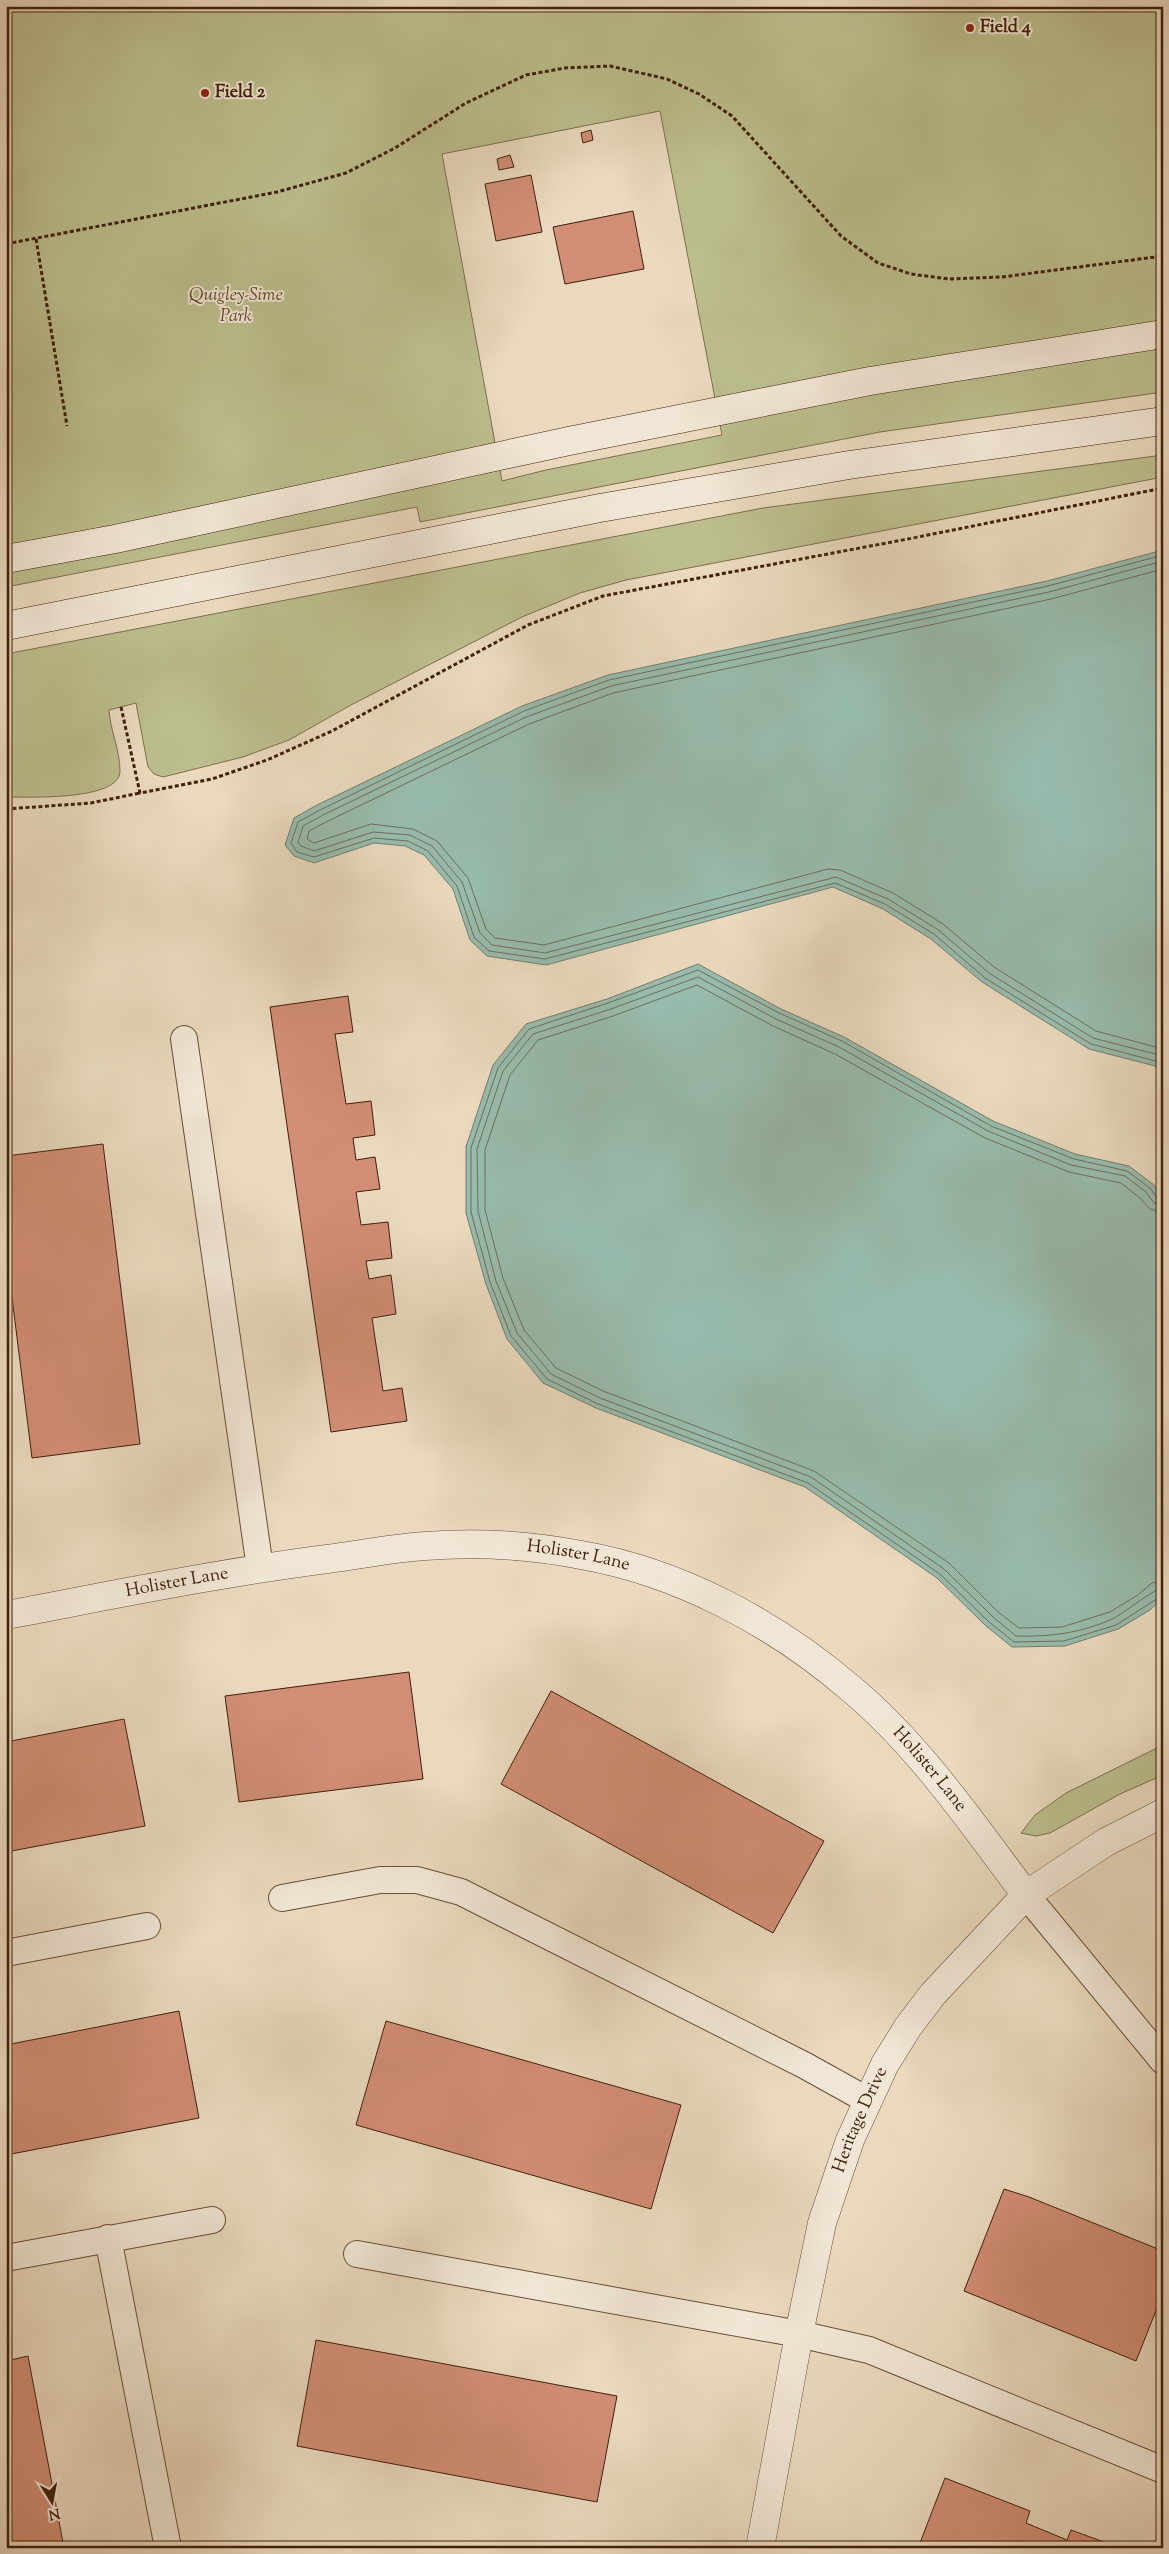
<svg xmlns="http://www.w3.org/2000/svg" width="1169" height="2554" font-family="'Sorts Mill Goudy',serif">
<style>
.green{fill:#bcbe8e;stroke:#7e6f4c;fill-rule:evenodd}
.water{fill:#98bbad;stroke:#757d6c}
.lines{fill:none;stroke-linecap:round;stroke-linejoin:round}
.shore{stroke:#6c6e5c;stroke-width:1}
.building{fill:#d18d75;stroke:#40200b}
.service-casing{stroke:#6a4e38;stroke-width:28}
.minor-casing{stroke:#6a4e38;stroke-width:29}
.tertiary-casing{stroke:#6a4e38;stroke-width:29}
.secondary-casing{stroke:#40200b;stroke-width:29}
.path{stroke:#40200b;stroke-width:3;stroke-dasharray:4 2.5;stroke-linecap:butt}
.service{stroke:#f1e6d5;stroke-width:26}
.minor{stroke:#f1e6d5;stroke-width:28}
.tertiary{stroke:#f1e6d5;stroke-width:28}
.secondary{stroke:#f1e6d5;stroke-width:28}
.poi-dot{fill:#8f2418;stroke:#f1e6d5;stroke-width:2}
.labels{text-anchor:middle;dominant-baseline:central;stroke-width:4;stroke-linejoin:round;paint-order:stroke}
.poi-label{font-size:18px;font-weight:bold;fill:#40200b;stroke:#f1e6d5;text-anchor:start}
.park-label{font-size:18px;font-style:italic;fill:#5f482c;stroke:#f1e6d5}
.street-label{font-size:18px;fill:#40200b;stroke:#f1e6d5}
</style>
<rect width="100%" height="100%" fill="#ead9be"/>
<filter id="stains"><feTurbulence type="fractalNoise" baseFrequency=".004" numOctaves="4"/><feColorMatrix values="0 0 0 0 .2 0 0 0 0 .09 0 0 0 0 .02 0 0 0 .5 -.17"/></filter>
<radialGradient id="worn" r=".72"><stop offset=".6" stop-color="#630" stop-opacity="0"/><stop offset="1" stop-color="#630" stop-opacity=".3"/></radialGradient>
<!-- green -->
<path class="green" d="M6,6h1157v386l-283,40 -460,90 -3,-15 -411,80zM660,111l62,324 -176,35 -44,11 -60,-327z
M1163,455v22l-537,103 -46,13 -58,24 -171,88 -62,35 -46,17 -80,20 -9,-3 -6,-7 -12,-64 -27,7c1,19 11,41 11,61 0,30 -92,26 -114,26v-143l757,-146z
M1163,1745v30l-43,19 -70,39 -14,3 -15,-3 14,-18 31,-22z"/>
<!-- water -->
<path class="water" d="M1163,550v518l-74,-19 -107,-67 -51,-43 -48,-30 -50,-22 -287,78 -59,-9 -17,-16 -17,-51 -29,-34 -19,-9 -31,-3 -60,20 -20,-7 -9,-11 9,-27 23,-13 205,-99 86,-31 439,-94z
M698,964l83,45 63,28 149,84 82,33 54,12 25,19 9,12v401l-13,12 -32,19 -53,17 -53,1 -26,-21 -49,-48 -132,-91 -209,-79 -53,-25 -36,-44 -21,-55 -20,-71v-66l27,-82 33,-41 81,-25z"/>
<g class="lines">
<!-- shore -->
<path class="shore" d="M1163,555l-115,31 -439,94 -85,31 -204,99 -22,12 -7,21 6,9 17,5 60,-19 34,3 20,10 29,35 17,51 15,14 56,8 290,-76 50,21 49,30 51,44 106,66 72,19
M1163,561l-114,31 -438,94 -85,31 -203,98 -20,11 -5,16 3,4 13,5 59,-19 37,3 22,11 30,36 18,51 12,12 53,8 291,-76 52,22 49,30 52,44 104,65 70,18
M1163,569l-112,30 -438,94 -84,31 -203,98 -17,9 -2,8 7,4 57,-19 42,5 24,12 31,37 18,51 9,9 49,7 284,-76 12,1 53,23 50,31 51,43 102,64 67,18
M1163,1199l-6,-1 -7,-10 -23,-17 -53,-12 -83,-33 -149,-85 -63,-28 -81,-43 -90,33 -79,26 -31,39 -27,80v64l19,70 21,54 36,43 51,25 210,79 132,91 49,48 25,20 50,-1 52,-16 47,-30
M1163,1205l-9,-2 -8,-11 -21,-16 -54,-11 -83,-34 -149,-84 -63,-28 -78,-42 -87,32 -78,25 -30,37 -26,78 1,62 18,70 21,52 34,41 49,24 211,79 133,92 49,48 23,19c33,1 67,-3 98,-18 12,-6 39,-29 49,-30
M1163,1213l-13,-4 -10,-11 -19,-15 -52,-11 -84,-34 -150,-84 -62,-28 -76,-41 -84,31 -75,24 -28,35 -25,75v60l18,68 21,52 32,38 47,23 211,80 135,92 49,49 21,16 43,-1 48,-15 28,-17 14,-12 11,-2"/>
</g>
<!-- building -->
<path class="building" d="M591,130l2,10 -10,3 -2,-10z
M510,155l4,12 -15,3 -2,-11z
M531,175l11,57 -46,9 -11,-57z
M633,211l11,58 -79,15 -12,-57z
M348,996l5,36 -18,2 11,70 25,-3 4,34 -22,3 3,22 19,-3 5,32 -24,3 5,33 27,-3 4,36 -26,3 3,18 22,-4 5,39 -24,4 11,73 19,-3 5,33 -76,11 -61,-425z
M103,1144l37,300 -108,14 -26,-209v-93z
M409,1672l14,107 -184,23 -14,-106z
M551,1691l273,150 -51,92 -272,-149z
M124,1719l21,107 -139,26v-110z
M179,2011l20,107 -193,37v-110z
M386,2021l295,84 -30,104 -295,-84z
M1004,2189l25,8 134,54v42l-27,68 -172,-70z
M316,2340l301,56 -20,106 -300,-56z
M28,2356l36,192h-58v-187z
M945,2478l85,33 -4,12 41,17 4,-10 33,12 -3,6h-183z"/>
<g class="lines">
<defs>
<path id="service" d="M184,1039l76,529
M1026,1895l137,166
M282,1898l98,-18h37l44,12 343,173 63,35
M6,1953l141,-27
M108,2238l60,310
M357,2254l442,80 70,16 294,120
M6,2258l206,-38"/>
<g id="minor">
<path id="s1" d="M6,1615c107,-20 213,-42 321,-56 32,-4 65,-11 98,-13 51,-4 105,-1 156,9 98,17 193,68 268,132 70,58 122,135 177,208"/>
</g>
<g id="tertiary">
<path id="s2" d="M760,2548l39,-214 23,-111 28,-83 35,-76 23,-37 25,-33 93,-99 80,-53 57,-29"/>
</g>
<path id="secondary" d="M6,559l109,-20 454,-98 301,-60 293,-47
M6,626l594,-118 249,-43 314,-44"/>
</defs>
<!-- service casing -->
<use href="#service" class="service-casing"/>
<!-- minor casing -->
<use href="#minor" class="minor-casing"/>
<!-- tertiary casing -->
<use href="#tertiary" class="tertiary-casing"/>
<!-- secondary casing -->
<use href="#secondary" class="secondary-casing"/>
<!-- path -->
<path class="path" d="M36,239l31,187
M6,244l271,-52 69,-19 49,-25 71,-45 60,-28 39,-7 45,-2 57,13 32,15 33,22 109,120 37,27 33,11 38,5 53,-2 161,-21
M121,707l19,86 72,-14 55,-19 65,-29 196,-106 75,-29 305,-57 255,-51
M6,809l85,-6 49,-10"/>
<!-- service -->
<use href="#service" class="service"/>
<!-- minor -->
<use href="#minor" class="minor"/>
<!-- tertiary -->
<use href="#tertiary" class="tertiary"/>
<!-- secondary -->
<use href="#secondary" class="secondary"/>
</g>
<!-- markers -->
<g class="poi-dot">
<circle cx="970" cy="28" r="5"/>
<circle cx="205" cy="93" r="5"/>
</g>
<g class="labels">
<!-- poi labels -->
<g class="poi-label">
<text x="980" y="28">Field 4</text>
<text x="215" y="93">Field 2</text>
</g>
<!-- park labels -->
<g class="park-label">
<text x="236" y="296">Quigley-Sime<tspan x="236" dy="21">Park</tspan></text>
</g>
<!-- street labels -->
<g class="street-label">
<text stroke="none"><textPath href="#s1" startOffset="579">Holister Lane</textPath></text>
<text stroke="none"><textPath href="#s1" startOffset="174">Holister Lane</textPath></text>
<text stroke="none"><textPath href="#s1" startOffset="999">Holister Lane</textPath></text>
<text stroke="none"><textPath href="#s2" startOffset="441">Heritage Drive</textPath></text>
</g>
</g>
<!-- margin -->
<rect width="1169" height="2554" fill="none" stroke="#ead9be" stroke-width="25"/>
<rect x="8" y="8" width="1154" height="2539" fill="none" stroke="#40200b" stroke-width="2.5"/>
<rect x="12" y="12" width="1144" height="2529" fill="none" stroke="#40200b"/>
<!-- north arrow -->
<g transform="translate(52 2502) rotate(169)" stroke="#f1e6d5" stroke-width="4" paint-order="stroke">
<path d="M0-4L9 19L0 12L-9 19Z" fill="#40200b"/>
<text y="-8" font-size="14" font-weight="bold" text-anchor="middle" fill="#40200b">N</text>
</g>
<rect width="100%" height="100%" filter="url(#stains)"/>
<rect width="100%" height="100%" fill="url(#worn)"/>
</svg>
